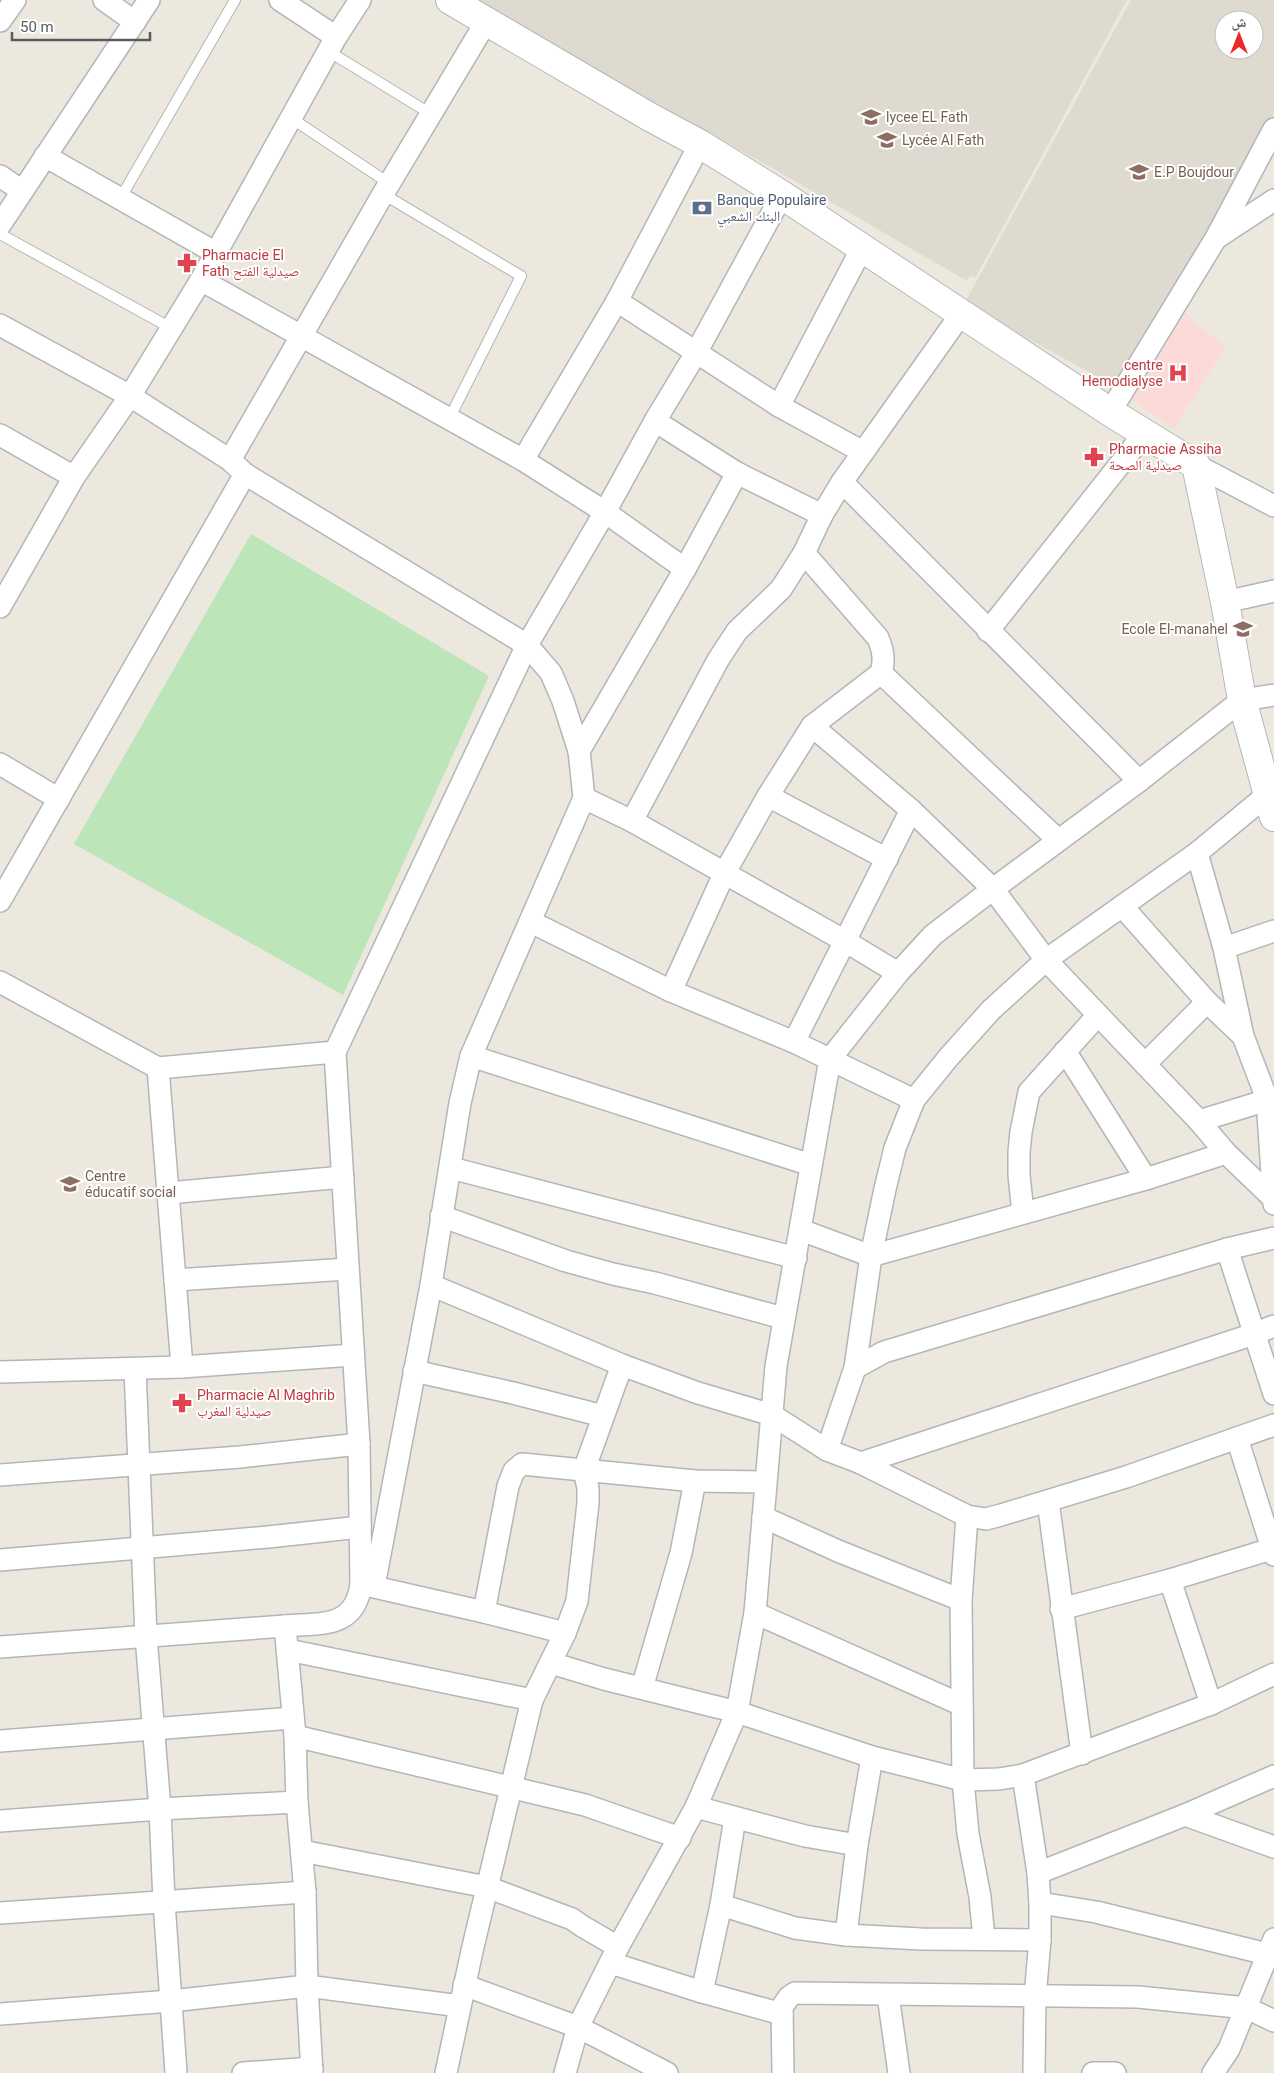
<svg xmlns="http://www.w3.org/2000/svg" width="1274" height="2073" font-family="Roboto,'Noto Naskh Arabic',sans-serif">
  <style>
    .education { fill: #dedacf; fill-rule: evenodd }
    .medical { fill: #fbdad8 }
    .grass { fill: #bce5ba }
    .lines { fill: none; stroke-linecap: round; stroke-linejoin: round }
    .lane-casing { stroke: #b2b6ba; stroke-width: 12 }
    .street-casing { stroke: #b2b6ba; stroke-width: 24 }
    .secondary-casing { stroke: #b3b7bc; stroke-width: 30 }
    .lane { stroke: #fff; stroke-width: 10 }
    .street { stroke: #fff; stroke-width: 21 }
    .secondary { stroke: #fff; stroke-width: 28 }
    .labels { text-anchor: middle; stroke-width: 4; stroke-linejoin: round; paint-order: stroke }
    .education-label { font-size: 14px; fill: #785e54; stroke: #fff; text-anchor: start }
    .service-label { font-size: 14px; fill: #4e5e75; stroke: #fff; text-anchor: start }
    .health-label { font-size: 14px; fill: #be3a42; stroke: #fff; text-anchor: start }
  </style>
  <rect width="100%" height="100%" fill="#ece8de"/>
  <g class="education">
    <path d="M466,0H1127L975,278L970,275L967,281L776,170Z"/>
    <path d="M1131,0H1274V114L1122,390L964,304ZM1224,20H1254V50H1224Z"/>
  </g>
  <path class="medical" d="M1183,312L1225,347L1174,429L1132,400Z"/>
  <path class="grass" d="M251,534L489,676L343,995L74,844Z"/>
  <g class="lines">
    <defs>
      <g id="lane">
        <path d="M328,51L431,114"/>
        <path d="M291,118L390,184"/>
        <path d="M383,194L521,276L449,419"/>
        <path d="M120,199L235,0"/>
        <path d="M0,234L171,328"/>
      </g>
      <g id="street">
        <path d="M104,0L135,22"/>
        <path d="M280,0L336,37"/>
        <path d="M0,21L15,0"/>
        <path d="M45,156L216,253"/>
        <path d="M0,176L22,191"/>
        <path d="M0,225L149,0"/>
        <path d="M1218,237L1274,200"/>
        <path d="M201,280L523,460L605,512L685,569"/>
        <path d="M617,301L779,406L863,452"/>
        <path d="M0,325L130,396L230,460L245,474L0,901"/>
        <path d="M779,406L862,248"/>
        <path d="M1110,412L1216,238L1274,129"/>
        <path d="M655,421L737,473L822,515"/>
        <path d="M0,435L74,477"/>
        <path d="M230,460L383,194L486,22"/>
        <path d="M523,460L617,301L700,144"/>
        <path d="M1196,465L1274,506"/>
        <path d="M245,474L527,645L551,673L563,701L579,751L584,798L471,1056L460,1103L431,1285L374,1586"/>
        <path d="M842,482L1139,781"/>
        <path d="M1225,602L1274,591"/>
        <path d="M0,607L74,477L130,396L201,280L336,37L360,0"/>
        <path d="M988,631L1144,434"/>
        <path d="M881,673L1058,840"/>
        <path d="M579,751L685,569L737,473"/>
        <path d="M0,764L59,799"/>
        <path d="M768,796L887,859"/>
        <path d="M584,798L632,821L845,941L898,973"/>
        <path d="M632,821L718,660L737,631L781,589L804,553L822,515L842,482L961,314"/>
        <path d="M1197,853L1224,948L1243,1036L1267,1099L1274,1204"/>
        <path d="M1122,906L1207,1002L1243,1036"/>
        <path d="M531,922L671,991L794,1042L914,1100"/>
        <path d="M1224,948L1274,931"/>
        <path d="M0,982L158,1068L335,1052"/>
        <path d="M671,991L724,874L768,796L812,726L881,673C885,660 883,650 878,638L804,553"/>
        <path d="M794,1042L911,810"/>
        <path d="M1065,1051L1146,1179"/>
        <path d="M471,1056L811,1165"/>
        <path d="M1145,1064L1207,1002"/>
        <path d="M158,1068L182,1367"/>
        <path d="M1199,1121L1274,1098"/>
        <path d="M451,1168L796,1258"/>
        <path d="M168,1193L343,1177"/>
        <path d="M1272,1197L1226,1153L1199,1121L1046,960L993,889L1139,781L1242,700L1274,695"/>
        <path d="M1023,1213L1019,1175V1152L1021,1132L1029,1092L1098,1015"/>
        <path d="M441,1216L566,1261L613,1274L655,1283L783,1318"/>
        <path d="M801,1230L871,1256L1146,1179L1226,1153"/>
        <path d="M1227,1249L1274,1394"/>
        <path d="M175,1280L348,1269"/>
        <path d="M431,1285L622,1365L698,1393L772,1415L827,1450L861,1463L967,1516L986,1519L1001,1515L1126,1477L1274,1425"/>
        <path d="M855,1368L871,1256L885,1189L895,1148L914,1100L948,1058L991,1010L1046,960L1197,853L1267,795"/>
        <path d="M135,1369L146,1636L160,1809L164,1902L176,2073"/>
        <path d="M414,1371L513,1393L603,1416"/>
        <path d="M0,1372L182,1367L353,1355"/>
        <path d="M1237,1438L1274,1555"/>
        <path d="M827,1450L855,1368L884,1352L1227,1249L1274,1238"/>
        <path d="M861,1463L1254,1334L1274,1326"/>
        <path d="M0,1475L240,1457L359,1444"/>
        <path d="M1048,1501L1082,1754"/>
        <path d="M967,1516L961,1600L963,1780L968,1834L980,1897L984,1939"/>
        <path d="M763,1517L838,1551L961,1600"/>
        <path d="M0,1560L268,1537L360,1527"/>
        <path d="M1170,1580L1211,1704"/>
        <path d="M361,1584L484,1612L565,1633"/>
        <path d="M1061,1609L1170,1580L1271,1549"/>
        <path d="M484,1612L508,1486L514,1471L522,1464L695,1481L765,1482"/>
        <path d="M755,1613L962,1705"/>
        <path d="M0,1647L285,1626"/>
        <path d="M288,1650L532,1700"/>
        <path d="M551,1663L604,1679L737,1712L872,1757L963,1780L999,1779L1023,1775L1211,1704L1274,1674"/>
        <path d="M642,1688L681,1553L695,1481"/>
        <path d="M295,1736L585,1805L680,1838"/>
        <path d="M0,1741L293,1718"/>
        <path d="M1023,1775L1038,1873L1040,1903V1940L1035,1997L1034,2073"/>
        <path d="M696,1807L805,1836L857,1845"/>
        <path d="M1185,1815L1274,1847"/>
        <path d="M0,1821L160,1809L297,1802"/>
        <path d="M302,1851L487,1887L572,1919L582,1926L618,1947"/>
        <path d="M1038,1873L1185,1815L1274,1776"/>
        <path d="M1040,1903L1096,1912L1267,1954"/>
        <path d="M721,1905L795,1928L846,1935L921,1939L1040,1940"/>
        <path d="M0,1913L305,1892"/>
        <path d="M846,1935L857,1845L872,1757"/>
        <path d="M611,1963L702,1992L782,2014"/>
        <path d="M464,1985L578,2027L667,2073"/>
        <path d="M702,1992L721,1905L735,1818"/>
        <path d="M888,1995L899,2073"/>
        <path d="M0,2014L171,2001L307,1986L460,2006"/>
        <path d="M243,2073L312,2068"/>
        <path d="M312,2073L307,1986L305,1892L297,1802L295,1736L285,1626C321,1623 355,1629 361,1584L359,1444L335,1052L527,645L605,512L655,421L696,353L782,195"/>
        <path d="M446,2073L472,1951L532,1700L565,1633L577,1601L588,1503V1488L584,1470L622,1365"/>
        <path d="M565,2073L578,2027L618,1947L696,1807L737,1712L755,1613L776,1366L830,1059L898,973L933,935L993,889L911,810L812,726"/>
        <path d="M783,2073L782,2007L789,1997L795,1993L1138,1997L1247,2008L1274,2021"/>
        <path d="M1093,2073H1115"/>
        <path d="M1213,2073L1229,2049L1274,1939"/>
      </g>
      <path id="secondary" d="M450,0L648,116L700,144L782,195L1110,412L1196,465L1225,602L1242,700L1274,817"/>
    </defs>
    <use href="#lane" class="lane-casing"/>
    <use href="#street" class="street-casing"/>
    <use href="#secondary" class="secondary-casing"/>
    <use href="#lane" class="lane"/>
    <use href="#street" class="street"/>
    <use href="#secondary" class="secondary"/>
  </g>
  <defs>
    <symbol id="school-bare" viewBox="-9 -9 18 18"><path d="M0-5L7-2L0 1L-7-2ZM-4 1L0 2.5L4 1V4Q0 6-4 4Z" fill="#8d6e63" stroke="#fff" stroke-width="2.5" paint-order="stroke"/></symbol>
    <symbol id="bank-bare" viewBox="-9 -9 18 18"><path d="M-6-4H6V4H-6ZM0-2.3a2.3 2.3 0 1 0 0 4.6a2.3 2.3 0 1 0 0-4.6Z" fill="#5c6f8a" stroke="#fff" stroke-width="2.5" paint-order="stroke"/></symbol>
    <symbol id="pharmacy-bare" viewBox="-9 -9 18 18"><path d="M-2-6h4v4h4v4h-4v4h-4v-4h-4v-4h4Z" fill="#e0444e" stroke="#fff" stroke-width="2.5" paint-order="stroke"/></symbol>
    <symbol id="hospital-bare" viewBox="-9 -9 18 18"><path d="M-5-5h3v3.5h4V-5h3V5h-3V1.5h-4V5h-3Z" fill="#e0444e" stroke="#fff" stroke-width="2.5" paint-order="stroke"/></symbol>
  </defs>
  <g fill-rule="evenodd">
    <use href="#school-bare" x="857" y="103" width="28" height="28"/>
    <use href="#school-bare" x="873" y="126" width="28" height="28"/>
    <use href="#school-bare" x="1125" y="158" width="28" height="28"/>
    <use href="#bank-bare" x="688" y="194" width="28" height="28"/>
    <use href="#pharmacy-bare" x="173" y="249" width="28" height="28"/>
    <use href="#hospital-bare" x="1164" y="359" width="28" height="28"/>
    <use href="#pharmacy-bare" x="1080" y="443" width="28" height="28"/>
    <use href="#school-bare" x="1229" y="615" width="28" height="28"/>
    <use href="#school-bare" x="56" y="1170" width="28" height="28"/>
    <use href="#pharmacy-bare" x="168" y="1389" width="28" height="28"/>
  </g>
  <g class="labels">
    <g class="education-label">
      <text x="886" y="122">lycee EL Fath</text>
      <text x="902" y="145">Lycée Al Fath</text>
      <text x="1154" y="177">E.P Boujdour</text>
      <text x="1228" y="634" text-anchor="end">Ecole El-manahel</text>
      <text x="85" y="1181">Centre<tspan x="85" dy="16">éducatif social</tspan></text>
    </g>
    <g class="service-label">
      <text x="717" y="205">Banque Populaire<tspan x="717" dy="16">البنك الشعبي</tspan></text>
    </g>
    <g class="health-label">
      <text x="202" y="260">Pharmacie El<tspan x="202" dy="16">Fath صيدلية الفتح</tspan></text>
      <text x="1163" y="370" text-anchor="end">centre<tspan x="1163" dy="16">Hemodialyse</tspan></text>
      <text x="1109" y="454">Pharmacie Assiha<tspan x="1109" dy="16">صيدلية الصحة</tspan></text>
      <text x="197" y="1400">Pharmacie Al Maghrib<tspan x="197" dy="16">صيدلية المغرب</tspan></text>
    </g>
  </g>
  <g transform="translate(1239 35)"><circle r="24" fill="#ffffff" stroke="#bcbebf"/>
  <path d="M0-4L9 19L0 12L-9 19Z" fill="#ec2924"/>
  <text y="-8" font-size="14" font-weight="bold" text-anchor="middle" fill="#585c60">ش</text>
  </g>
  <path d="M12 32v8h138v-8" fill="none" stroke="#585c60" stroke-width="2.5"/>
  <text x="20" y="32" font-size="15" fill="#585c60" stroke="#ffffff" stroke-width="4" paint-order="stroke">50 m</text>
</svg>
